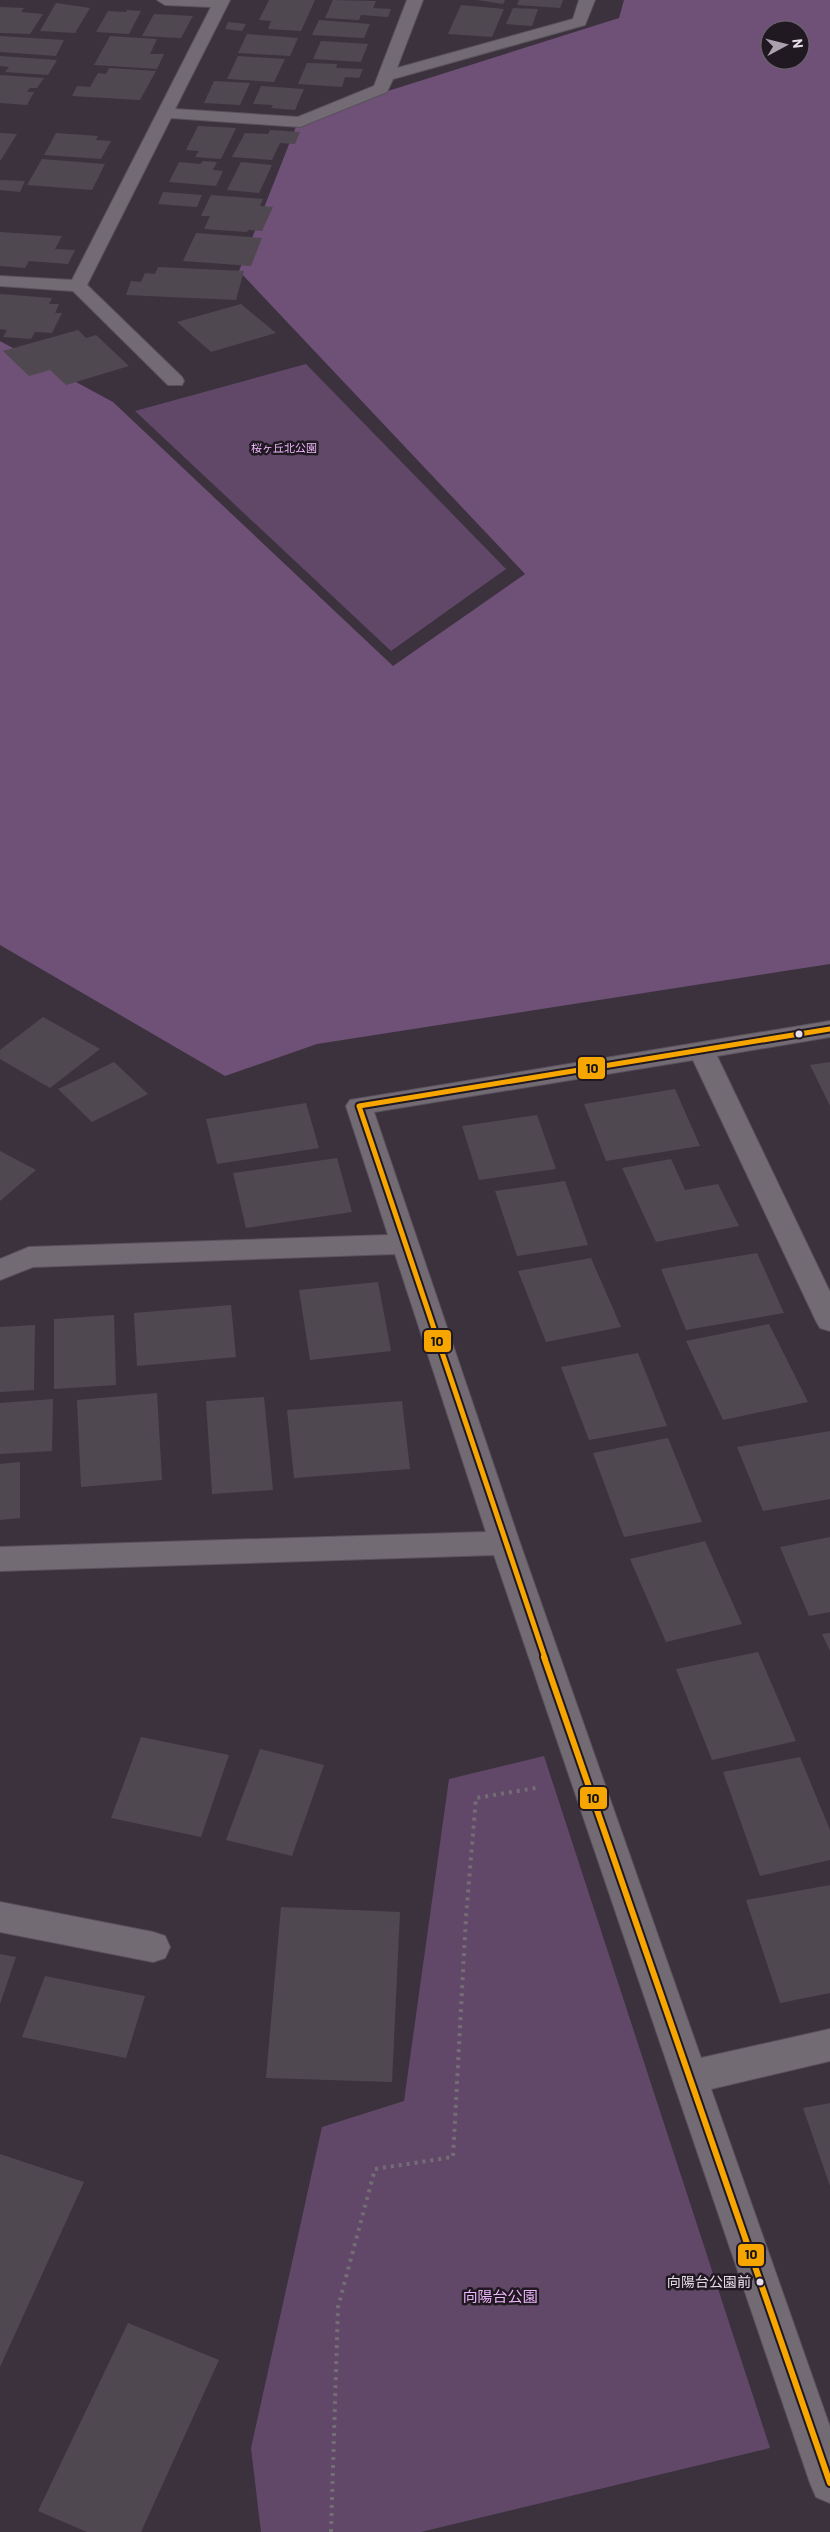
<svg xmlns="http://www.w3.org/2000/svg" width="830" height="2532" font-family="Barlow,'Noto Sans JP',sans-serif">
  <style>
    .green { fill: #624868 }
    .forest { fill: #6f5076; fill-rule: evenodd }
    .building { fill: #4f4851 }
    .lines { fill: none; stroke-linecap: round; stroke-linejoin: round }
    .street-casing { stroke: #59515c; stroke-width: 2 }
    .path { stroke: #736d74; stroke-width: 4; stroke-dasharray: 3 5; stroke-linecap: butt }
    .street { fill: #726b74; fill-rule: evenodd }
    .bus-1-far1-casing { stroke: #201922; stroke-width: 9 }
    .bus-1-casing { stroke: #201922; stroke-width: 10 }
    .bus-1-far1 { stroke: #f7a600; stroke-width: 5 }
    .bus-1 { stroke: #f7a600; stroke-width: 6 }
    .bus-dot { fill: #e7dce9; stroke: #201922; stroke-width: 2 }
    .labels { text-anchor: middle; stroke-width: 5; stroke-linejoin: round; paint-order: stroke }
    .far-park-label { font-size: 11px; fill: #edb6fa; stroke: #201922 }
    .near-bus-label { font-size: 14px; fill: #e7dce9; stroke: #201922; text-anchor: end }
    .near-park-label { font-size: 15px; fill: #edb6fa; stroke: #201922 }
    .line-badge { stroke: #201922; stroke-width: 2 }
    .pale-badge-label { font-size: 14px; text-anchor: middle; font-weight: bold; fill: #111 }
  </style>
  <rect width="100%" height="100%" fill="#3b323e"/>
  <g class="green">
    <path d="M306,364L506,569L391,651L135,411Z"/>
    <path d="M544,1756L770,2448L421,2532H261L251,2448L322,2127L404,2101L449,1779Z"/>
  </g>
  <path class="forest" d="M624,0H830V964L317,1044L225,1076L0,945V341L113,402L393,666L525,574L239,271L299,119L619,18ZM770,30H800V60H770Z"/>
  <g class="building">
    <path d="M269,0H315L301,31L268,29L271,21L259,20Z"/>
    <path d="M333,0L376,1L373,8L391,9L388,17L361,15L359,20L325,18Z"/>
    <path d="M477,0H505L503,4Z"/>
    <path d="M519,0H563L560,8L517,5Z"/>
    <path d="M56,3L90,8L75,33L40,31Z"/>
    <path d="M461,5L504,9L492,37L448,34Z"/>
    <path d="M0,7L24,8L21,12L43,14L30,34L0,33Z"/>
    <path d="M513,8L538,9L532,26L506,24Z"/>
    <path d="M127,10L141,11L129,34L96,32L108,11L126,12Z"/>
    <path d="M154,14L193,16L181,38L142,36Z"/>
    <path d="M319,20L370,24L364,38L312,35Z"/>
    <path d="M228,22L246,24L242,31L225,29Z"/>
    <path d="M247,34L298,38L290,56L238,53Z"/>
    <path d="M0,36L64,40L56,56L0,52Z"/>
    <path d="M110,36L157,39L150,54H164L157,69L94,65Z"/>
    <path d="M321,41L368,44L361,62L313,59Z"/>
    <path d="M0,56L57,60L48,75L5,72L9,67L0,66Z"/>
    <path d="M238,56L285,59L274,82L227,79Z"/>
    <path d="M307,63L337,64L336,68L363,69L359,78L345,77L342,87L298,84Z"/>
    <path d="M109,68L156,71L140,100L72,96L77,86L90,87L98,73L106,74Z"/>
    <path d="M0,75L44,78L37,88H30L27,92H34L27,105L0,103Z"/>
    <path d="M214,81L250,83L240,105L204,103Z"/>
    <path d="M261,86L304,89L295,110L271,108L273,105L253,104Z"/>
    <path d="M198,126L236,128L221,159L195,157L199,151L186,150Z"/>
    <path d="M270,130L300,132L295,144L280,143L272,160L232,157L245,133L268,134Z"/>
    <path d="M0,133L17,134L1,160H0Z"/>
    <path d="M56,133L98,136L96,140L111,141L101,159L44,155Z"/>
    <path d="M42,159L105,164L92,190L27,185Z"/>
    <path d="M203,161L217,162L213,170L223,171L216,186L169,182L179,162L200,164Z"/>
    <path d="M241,162L272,165L259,193L227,190Z"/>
    <path d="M0,180L25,181L20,192L0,190Z"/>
    <path d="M163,192L202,195L197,207L158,204Z"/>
    <path d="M211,195L263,199L260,206L273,207L262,231L248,230L247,232L204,229L210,216H201Z"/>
    <path d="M0,232L62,236L55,249L75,250L68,264L29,261L25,268L0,266Z"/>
    <path d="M196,233L262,238L251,266L183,261Z"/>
    <path d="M158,267L244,271L236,300L126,295L131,281L141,282L145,273L155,274Z"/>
    <path d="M0,294L52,298L49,304H59L55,313H62L52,333L35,332L31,339L3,337L7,330L0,329Z"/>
    <path d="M241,304L276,333L211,352L177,322Z"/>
    <path d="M78,330L86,338L96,335L129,366L66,385L50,370L29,376L3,351Z"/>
    <path d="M43,1017L100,1049L50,1088L0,1059V1050Z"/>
    <path d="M114,1062L148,1094L92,1122L58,1089Z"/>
    <path d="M830,1062V1106L810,1065Z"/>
    <path d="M675,1089L700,1146L606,1161L584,1104Z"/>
    <path d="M306,1103L319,1148L217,1164L206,1119Z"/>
    <path d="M537,1115L556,1169L479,1180L462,1126Z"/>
    <path d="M0,1151L36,1170L0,1201Z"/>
    <path d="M337,1158L352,1212L246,1228L233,1173Z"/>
    <path d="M671,1159L685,1190L718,1184L739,1226L656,1242L622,1168Z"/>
    <path d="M565,1181L588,1245L517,1256L495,1191Z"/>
    <path d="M757,1253L784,1313L686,1330L661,1269Z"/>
    <path d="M591,1258L621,1327L546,1342L518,1271Z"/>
    <path d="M378,1282L391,1351L310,1360L299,1290Z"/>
    <path d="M231,1305L236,1357L137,1366L134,1313Z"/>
    <path d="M114,1315L116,1385L54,1389V1319Z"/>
    <path d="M769,1324L808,1402L723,1420L686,1341Z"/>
    <path d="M35,1325L34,1390L0,1392V1327Z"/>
    <path d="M638,1353L667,1426L589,1440L561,1367Z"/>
    <path d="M157,1393L162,1480L81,1487L77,1400Z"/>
    <path d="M264,1397L273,1490L212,1494L206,1401Z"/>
    <path d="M53,1399L52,1451L0,1454V1403Z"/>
    <path d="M402,1401L410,1469L294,1478L287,1410Z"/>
    <path d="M830,1431V1499L763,1511L737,1447Z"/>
    <path d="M668,1438L702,1522L624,1537L593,1453Z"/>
    <path d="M20,1462V1518L0,1520V1464Z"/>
    <path d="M830,1537V1612L809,1616L780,1547Z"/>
    <path d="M705,1541L742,1624L666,1642L630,1559Z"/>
    <path d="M830,1633V1651L822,1634Z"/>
    <path d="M758,1652L796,1741L712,1760L676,1669Z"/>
    <path d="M141,1737L229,1755L201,1837L111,1818Z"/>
    <path d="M260,1749L324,1765L292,1856L226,1840Z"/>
    <path d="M800,1757L830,1830V1860L760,1876L723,1772Z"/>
    <path d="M830,1885V1993L780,2003L746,1900Z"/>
    <path d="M281,1907L400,1912L392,2082L266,2078Z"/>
    <path d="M0,1954L16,1957L0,2004Z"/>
    <path d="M45,1976L145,1996L126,2058L22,2037Z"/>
    <path d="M830,2103V2186L803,2108Z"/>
    <path d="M0,2154L84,2182L0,2367Z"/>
    <path d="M128,2323L219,2360L141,2532H87L38,2511Z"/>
  </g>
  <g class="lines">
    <defs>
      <g id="street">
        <path d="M157,0H230L175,109L298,117L374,86L407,0H423L397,68L573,19L579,0H595L585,25L393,79L387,92L300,127L171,118L87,285L182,377L184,381L182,385H168L73,291L0,286V276L72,280L211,7L165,5Z"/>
        <path d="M830,1021V1037L717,1056L830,1292V1331L820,1328L816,1321L693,1060L374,1112L520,1543L701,2058L830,2029V2061L711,2089L830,2427V2503L816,2497L810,2483L494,1555L0,1571V1547L486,1532L395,1254L33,1267L0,1280V1259L29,1247L388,1235L346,1106L350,1100Z"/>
        <path d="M0,1902L153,1932L165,1936L170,1947L165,1958L153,1962L0,1932Z"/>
      </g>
    </defs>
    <use href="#street" class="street-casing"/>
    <path class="path" d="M331,2532L338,2307L375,2169L453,2157L466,1917L476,1798L536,1788"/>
    <use href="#street" class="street"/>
    <defs>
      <path id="bus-1-far1" d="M545,1658L359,1106L830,1029"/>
      <path id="bus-1" d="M544,1657L830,2483"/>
    </defs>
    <use href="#bus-1-far1" class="bus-1-far1-casing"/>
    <use href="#bus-1" class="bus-1-casing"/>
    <use href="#bus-1-far1" class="bus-1-far1"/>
    <use href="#bus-1" class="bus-1"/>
  </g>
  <g class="bus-dot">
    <circle cx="799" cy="1034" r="4.5"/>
    <circle cx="760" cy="2282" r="4.5"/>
  </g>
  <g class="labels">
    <g class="far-park-label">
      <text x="284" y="452">桜ヶ丘北公園</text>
    </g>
    <g class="near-bus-label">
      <text x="751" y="2287">向陽台公園前</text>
    </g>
    <g class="near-park-label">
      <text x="500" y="2302">向陽台公園</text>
    </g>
  </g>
  <g class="line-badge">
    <rect x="577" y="1056" width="29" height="24" rx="5" fill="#f7a600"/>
    <rect x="423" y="1329" width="29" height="24" rx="5" fill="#f7a600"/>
    <rect x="579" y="1786" width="29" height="24" rx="5" fill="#f7a600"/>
    <rect x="737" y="2243" width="28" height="24" rx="5" fill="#f7a600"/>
  </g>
  <g class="pale-badge-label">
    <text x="592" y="1073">10</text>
    <text x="437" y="1346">10</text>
    <text x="593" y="1803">10</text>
    <text x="751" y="2259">10</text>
  </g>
  <g transform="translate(785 45) rotate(83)"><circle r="24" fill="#201922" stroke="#706772"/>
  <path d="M0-4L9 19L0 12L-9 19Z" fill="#aba0ad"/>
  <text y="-8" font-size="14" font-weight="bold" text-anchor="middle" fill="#e7dce9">N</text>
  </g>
</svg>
